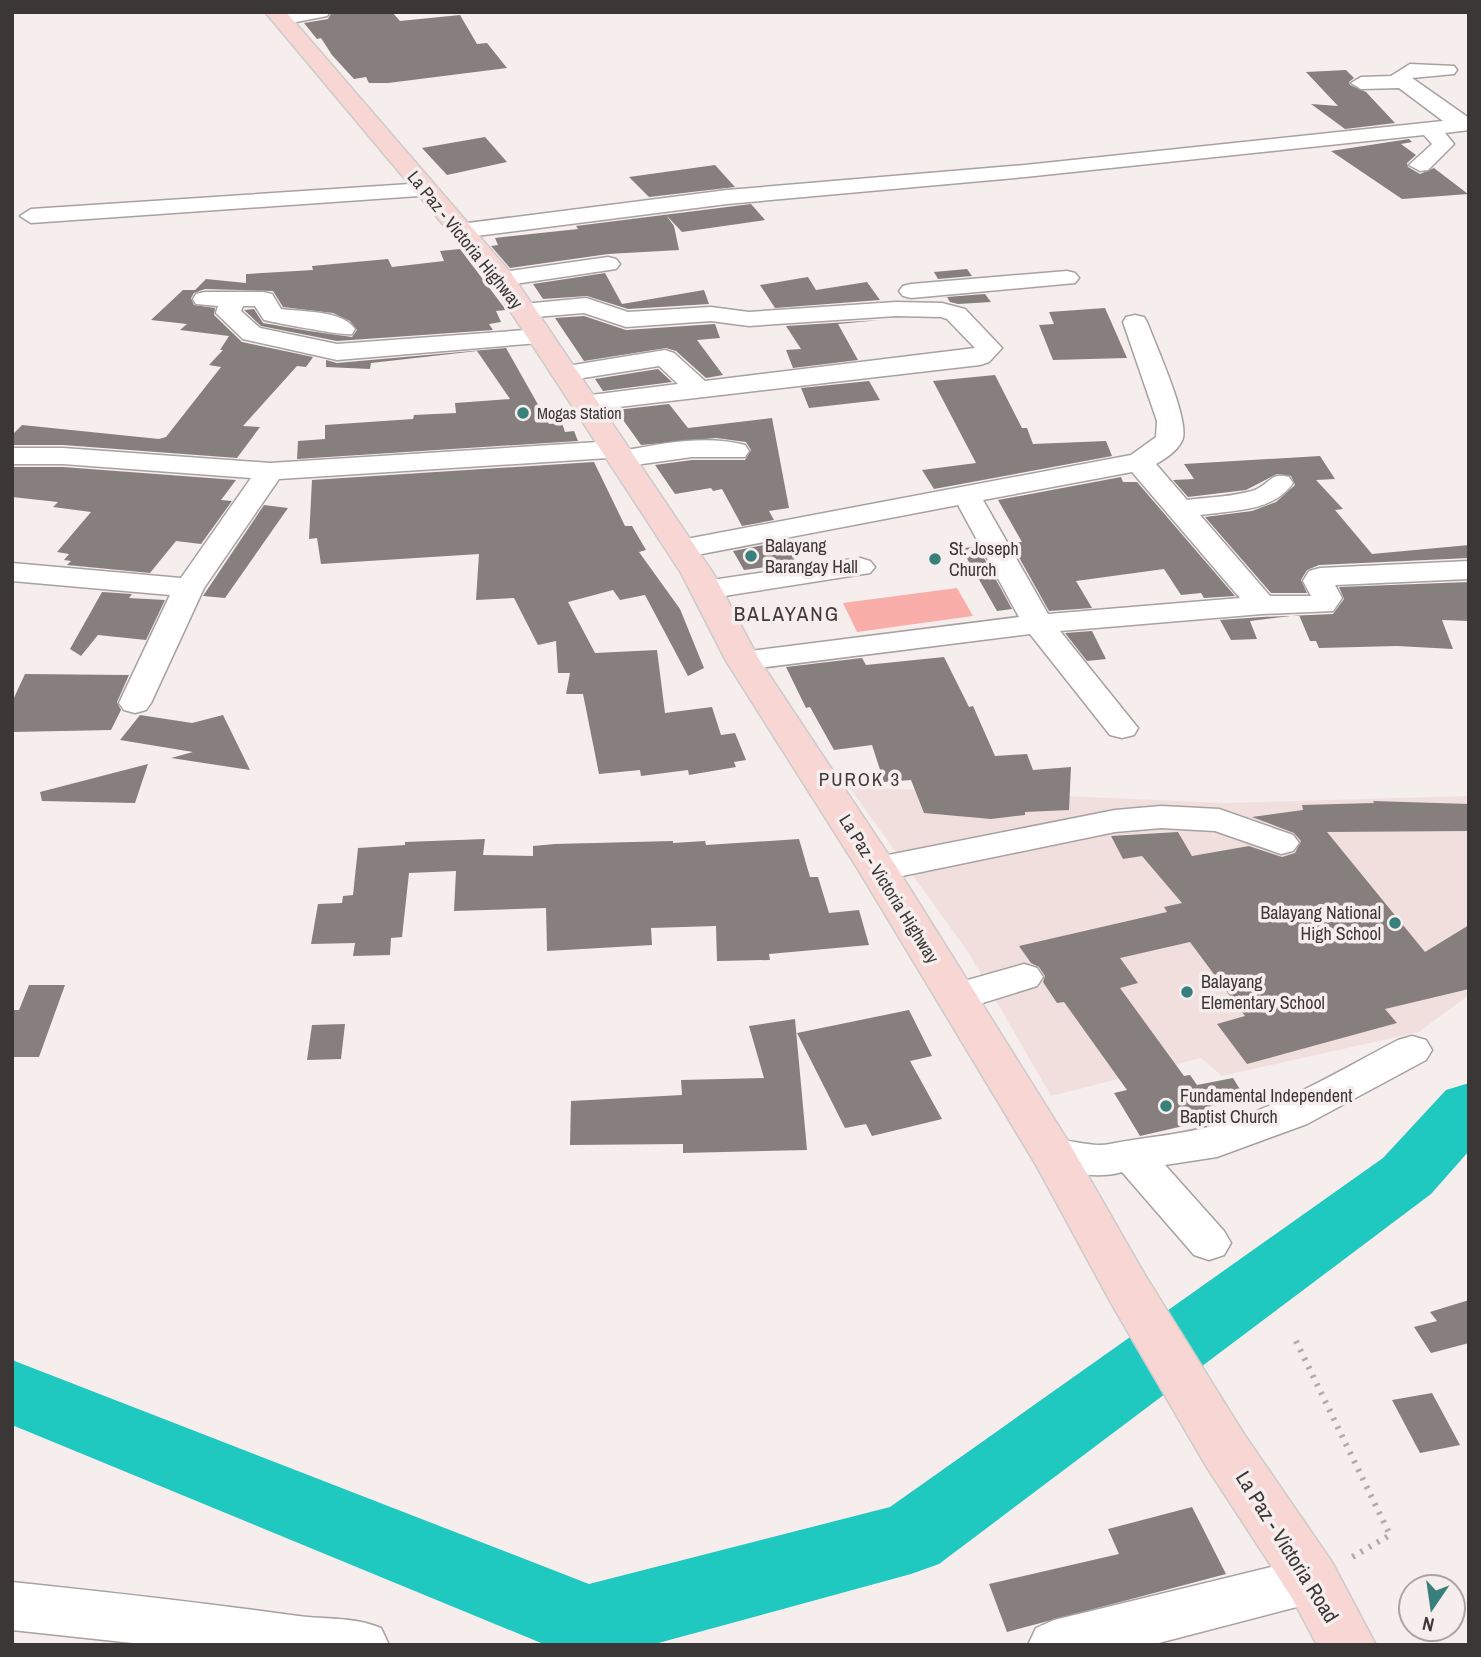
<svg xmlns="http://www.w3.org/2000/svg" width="1481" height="1657" font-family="'Archivo Narrow',sans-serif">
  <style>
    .built { fill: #f1dfde }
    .green { fill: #faaeaa }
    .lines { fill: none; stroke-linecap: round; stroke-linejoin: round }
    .river { fill: #20c9c0; fill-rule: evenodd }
    .building { fill: #867f7e }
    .minor-casing { stroke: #a8a1a0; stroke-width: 3 }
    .major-casing { stroke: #cccbcb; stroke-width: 3 }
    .path { stroke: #b2abab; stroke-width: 6; stroke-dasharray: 2.5 7; stroke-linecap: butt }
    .minor { fill: #fff; fill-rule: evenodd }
    .major { fill: #f8d6d4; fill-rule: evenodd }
    .poi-dot { fill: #38807b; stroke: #f6eded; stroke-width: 2.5 }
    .labels { text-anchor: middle; stroke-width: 7; stroke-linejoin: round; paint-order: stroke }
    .far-poi-label { font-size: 16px; fill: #3b3737; stroke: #f6eded; text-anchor: start }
    .street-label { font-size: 18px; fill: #3b3737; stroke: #f6eded }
    .poi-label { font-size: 18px; fill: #3b3737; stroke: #f6eded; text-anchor: start }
    .neighbourhood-label { font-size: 19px; letter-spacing: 2px; fill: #413a3a; stroke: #f6eded }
    .quarter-label { font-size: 21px; letter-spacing: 2px; fill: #413a3a; stroke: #f6eded }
    .near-street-label { font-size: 21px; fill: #3b3737; stroke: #f6eded }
  </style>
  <rect width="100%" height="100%" fill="#f6eded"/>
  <path class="built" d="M849,787L1225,803L1469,796V995L1419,1032L1222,1076L1201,1058L1051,1096L968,952Z"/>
  <path class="green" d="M957,588L973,616L857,632L843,603Z"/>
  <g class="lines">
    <path class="river" d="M1469,1083V1151L1431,1194L939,1564L911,1574L651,1645H546L12,1425V1360L589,1584L890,1507L1383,1158L1446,1090Z"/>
  </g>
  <g class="building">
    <path d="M332,12H392L400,21L460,15L477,44L487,43L507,68L388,83H369L366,77L354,79L332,55L321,38L317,39L304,23L328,19Z"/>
    <path d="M1346,70L1354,78L1349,82L1350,85L1366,92L1395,123L1345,129L1311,104L1338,106L1306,72Z"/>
    <path d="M485,137L507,162L447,175L422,148Z"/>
    <path d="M1409,139L1412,142L1401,144L1416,155L1407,163L1408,167L1420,174L1434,168L1468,194L1402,199L1331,151Z"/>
    <path d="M715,165L735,187L649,197L629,177Z"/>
    <path d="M751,204L765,220L682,232L666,215L674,226L679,250L608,254L510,268L491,246L498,245L495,238L578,229L576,226Z"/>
    <path d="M460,249L506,310L496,311L501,322L489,324L493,330L337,341L261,326L244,310L254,309L263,323L309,331L352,337L357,330L350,321L333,313L283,307L273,291L205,289L194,293L191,298L194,305L215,308L214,315L242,342L313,357L306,367L297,366L243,426L260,427L237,458L63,445H12V435L22,425L159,439L166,437L221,367L209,365L223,350H220L229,336L180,330L187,324L151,320L183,290H195L206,279L246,283V274L313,270L312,266L388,259L392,267L444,261L440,251Z"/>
    <path d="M967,269L972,276L938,279L934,272Z"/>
    <path d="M605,273L622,304L704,290L709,304L628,309L587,296L543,299L533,284Z"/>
    <path d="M808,277L816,290L867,282L880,300L775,308L760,285Z"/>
    <path d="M985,294L991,302L958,304L950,302L947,297Z"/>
    <path d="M1105,308L1127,358L1053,360L1039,325L1054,324L1049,312Z"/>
    <path d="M584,316L626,330L715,324L720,338L697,340L723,375L706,378L676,351L666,348L584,361L555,318Z"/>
    <path d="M880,320L838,324L858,360L793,368L786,350L801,349L786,326Z"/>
    <path d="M506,348L549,424L562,423L565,432L574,431L578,441L297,459L298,441L325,439V425L413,419L414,415L456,413L455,403L510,399L477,351L371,363L370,369L326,367V360L337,363Z"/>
    <path d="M658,369L672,382L603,391L595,379Z"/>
    <path d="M995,375L1022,428H1027L1033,444L1106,441L1112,456L934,489L922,470L976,463L933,381Z"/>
    <path d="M869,381L880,400L809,408L801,388Z"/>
    <path d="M669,404L688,428L772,418L789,508L769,511L774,520L742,526L722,489L713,491L711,488L675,494L655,465L692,460H745L751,450L746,442L716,438L641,445L616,410Z"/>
    <path d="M1320,456L1335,479L1316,480L1343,509L1335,510L1372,554L1469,545V558L1319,565L1307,570L1301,580L1307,593H1271L1205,517L1252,511L1276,502L1295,485L1291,476L1277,474L1246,490L1188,497L1173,480L1194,479L1184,464Z"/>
    <path d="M594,462L625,526H632L646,550L639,552L680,609L704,668L688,676L645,595L620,600L613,590L568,602L595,653L657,650L665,713L712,707L721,735L735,733L746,760L734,762L736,767L689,775L688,770L641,776L640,770L599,774L583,694H566L570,673H558L556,641L538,645L514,598L476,600L479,554L321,564L317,538L309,539L312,480Z"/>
    <path d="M12,467H63L236,480L221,500L232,501L201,544L176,541L150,573L67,565L71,561L64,560L69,554L57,552L91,512L53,507L58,502L12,497Z"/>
    <path d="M1121,477L1123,482H1137L1235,596L1204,598L1201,593L1181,595L1164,569L1076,581L1092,608L1049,611L1011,543L1022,542L998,500Z"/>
    <path d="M264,505L288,508L225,598L203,596Z"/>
    <path d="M784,541L796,563L744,570L733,551Z"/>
    <path d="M978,547L1012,609L997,611L961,548Z"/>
    <path d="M1469,582V621L1442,620L1453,649L1397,646L1319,648L1316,641H1310L1299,615L1250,621L1257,639L1231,640L1220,620L1262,617L1333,614L1344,599L1339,587Z"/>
    <path d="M102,592L132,594L129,598L165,600L146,640L98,635L81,656L70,649Z"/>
    <path d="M1092,631L1106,659L1087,661L1065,633Z"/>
    <path d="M944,657L969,707L973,706L995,756L1027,754L1033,770L1071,767L1069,810L1025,812V815L991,819L924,813L911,780L884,782L872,745L834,750L810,707L806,708L786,667L862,658L866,665Z"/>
    <path d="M25,674L129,675L117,702L121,710L111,730L12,732V702Z"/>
    <path d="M140,715L192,723L223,715L250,770L171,758L193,752L120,740Z"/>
    <path d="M148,764L135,803L42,801L40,792Z"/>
    <path d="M1373,801L1469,804V831L1327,832L1425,952L1469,925V989L1385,1009L1397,1023L1247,1064L1217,1024L1245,1016L1190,942L1120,958L1138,983L1120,988L1184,1076L1190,1075L1197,1085L1233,1078L1246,1099L1210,1106L1218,1118L1140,1136L1114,1093L1127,1090L1064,1002L1057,1003L1043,982L1045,976L1039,967L1031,963L1019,946L1167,912L1164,907L1182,903L1142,856L1123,859L1111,836L1178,832L1192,856L1249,846L1282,857L1295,853L1301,841L1294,833L1252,817L1303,810L1302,805L1374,803Z"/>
    <path d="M485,839L483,855L533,856V846L555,844L673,841V843L705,841L706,845L799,839L810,877H818L829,913L859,910L869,945L769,954L770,960L717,961L716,926L651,928L652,945L547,951L546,908L454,911L456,871L409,873L402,937L391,938L390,955L353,956L355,943L311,944L318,904L342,903L343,896L353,895L358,848L405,845V842Z"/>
    <path d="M29,985H65L39,1057H12V1010H19Z"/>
    <path d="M909,1010L932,1056L910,1061L942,1119L872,1136L866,1124L845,1128L797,1033Z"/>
    <path d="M795,1019L807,1150L683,1153V1144L570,1145L571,1101L682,1095L681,1080L764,1078L749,1026Z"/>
    <path d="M345,1024L341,1059L307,1060L312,1025Z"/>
    <path d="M1469,1300V1343L1431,1353L1414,1327L1437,1321L1430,1312Z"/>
    <path d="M1432,1393L1460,1445L1420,1453L1392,1400Z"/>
    <path d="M1192,1507L1226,1574L1007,1632L989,1584L1119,1554L1108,1529Z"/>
  </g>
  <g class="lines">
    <defs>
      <g id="minor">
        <path d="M288,12H330L327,16L281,25L272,19L275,15Z"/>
        <path d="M1410,64L1454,66L1457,70L1454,74L1412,78L1469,118V130L1445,133L1454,144L1428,170L1420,171L1409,165L1432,144L1424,135L1025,177L727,204L460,238L449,231L460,224L727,190L1025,165L1443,121L1399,88L1361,89L1351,83L1361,77L1391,76Z"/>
        <path d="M425,183L436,190L433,195L31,223L20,216L31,209Z"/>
        <path d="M608,257L616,259L620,264L616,269L502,286L494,284L490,279L494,274L502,272Z"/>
        <path d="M1067,271L1075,273L1079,278L1075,283L911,298L903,296L899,291L903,286L911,284Z"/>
        <path d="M205,292H263L272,294L281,309C303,312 342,310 355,329L352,334C344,336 277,323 264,320L255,306H243L241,311L260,328L337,344L539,329L548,331L551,336L548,341L539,343L337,360L243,339L216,313L218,306L196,304L193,299L196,294Z"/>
        <path d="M586,298L628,312L711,307L749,312L896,302L942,303L965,309L1002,348L989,362L980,365L584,411L575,409L571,403L575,397L678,384L659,366L564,381L555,378L551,373L555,368L665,350L674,353L705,381L975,348L947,319L941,317L896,316L749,326L711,321L626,327L584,313L523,318L514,316L511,311L514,306L523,304Z"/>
        <path d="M1135,315L1144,317L1147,322C1156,346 1188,416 1183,438C1180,449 1165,459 1156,464L1187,500C1209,497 1234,497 1255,490C1270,484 1270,472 1289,477L1293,483C1273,512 1233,510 1200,515L1270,596H1311L1303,581L1309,571L1320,568L1469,561V579L1335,585L1342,598L1333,611L1262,614L1060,631L1138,728L1134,735L1122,738L1110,735L1030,634L743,670L732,668L727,661L732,654L743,652L1019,617L958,505L681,558L671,555L666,549L671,543L681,540L1131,455L1156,437L1157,421L1123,322L1126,317ZM1132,472L1240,598L1048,614L983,500Z"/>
        <path d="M614,441L624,443L627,450C666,443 706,435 745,445L749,451L745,457H692L621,467L611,465L608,458L279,479L204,588L151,703L146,710L135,713L124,710L119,703L170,595L12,581V563L181,578L251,478L63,464H12V448H63L270,463Z"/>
        <path d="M860,558L870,561L875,567L870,573L705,599L694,596L690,590L694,584L705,581Z"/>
        <path d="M1161,806L1219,809L1293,835L1299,843L1293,851L1281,854L1215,831L1161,828L1115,832L878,881L865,877L860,869L865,861L878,857L1115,810Z"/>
        <path d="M1024,964L1037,968L1043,977L1037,986L957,1011L943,1007L938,997L943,987Z"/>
        <path d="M1412,1036L1426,1040L1432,1050L1426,1060L1307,1124L1217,1157L1165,1165L1224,1231L1231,1243L1224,1255L1209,1260L1194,1255L1122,1172C1096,1180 1063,1172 1037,1164L1031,1153L1037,1142C1062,1134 1086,1149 1110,1144C1144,1137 1182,1135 1215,1125C1280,1107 1339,1071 1398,1040Z"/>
        <path d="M1312,1557L1330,1563L1337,1580L1330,1597L1312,1603L1151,1645H1028L1036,1628L1054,1620Z"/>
        <path d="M12,1582C105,1592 198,1602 291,1615C322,1620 352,1616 381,1628L389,1645H151L12,1630Z"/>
      </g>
      <path id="major" d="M265,12H286L511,273L713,573L760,661L892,860L1068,1141L1145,1275L1244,1434L1332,1562L1376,1645H1317L1292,1598L1206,1466L1111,1303L1036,1165L859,871L726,661L681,573L492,283Z"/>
    </defs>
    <use href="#minor" class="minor-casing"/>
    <use href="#major" class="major-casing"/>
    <path class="path" d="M1296,1341L1390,1535L1347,1560"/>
    <use href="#minor" class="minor"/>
    <use href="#major" class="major"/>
  </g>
  <g class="poi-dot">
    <circle cx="523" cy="413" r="7"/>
    <circle cx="751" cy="556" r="7"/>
    <circle cx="935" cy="559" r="7"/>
    <circle cx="1395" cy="923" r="7"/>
    <circle cx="1187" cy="992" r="7"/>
    <circle cx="1166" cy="1106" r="7"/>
  </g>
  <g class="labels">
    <g class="far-poi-label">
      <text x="537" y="419">Mogas Station</text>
    </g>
    <g class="street-label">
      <text transform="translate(465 240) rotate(51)" y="6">La Paz - Victoria Highway</text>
      <text transform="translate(889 889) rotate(58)" y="6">La Paz - Victoria Highway</text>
    </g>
    <g class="poi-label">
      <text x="765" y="552">Balayang<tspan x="765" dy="21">Barangay Hall</tspan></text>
      <text x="949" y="555">St. Joseph<tspan x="949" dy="21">Church</tspan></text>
      <text x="1381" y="919" text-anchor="end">Balayang National<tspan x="1381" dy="21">High School</tspan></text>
      <text x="1201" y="988">Balayang<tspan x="1201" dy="21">Elementary School</tspan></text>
      <text x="1180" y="1102">Fundamental Independent<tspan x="1180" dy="21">Baptist Church</tspan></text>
    </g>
    <g class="neighbourhood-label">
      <text x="860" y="786">PUROK 3</text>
    </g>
    <g class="quarter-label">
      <text x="787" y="621">BALAYANG</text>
    </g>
    <g class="near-street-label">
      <text transform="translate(1287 1547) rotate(58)" y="7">La Paz - Victoria Road</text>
    </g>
  </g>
  <rect width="1481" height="1657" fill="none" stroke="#3b3737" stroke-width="28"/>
  <g transform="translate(1432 1608) rotate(193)"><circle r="33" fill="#f6eded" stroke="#aba4a4" stroke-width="2"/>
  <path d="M0-5L12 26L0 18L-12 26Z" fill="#38807b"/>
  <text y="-10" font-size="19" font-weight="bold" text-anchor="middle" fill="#3b3737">N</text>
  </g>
</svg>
